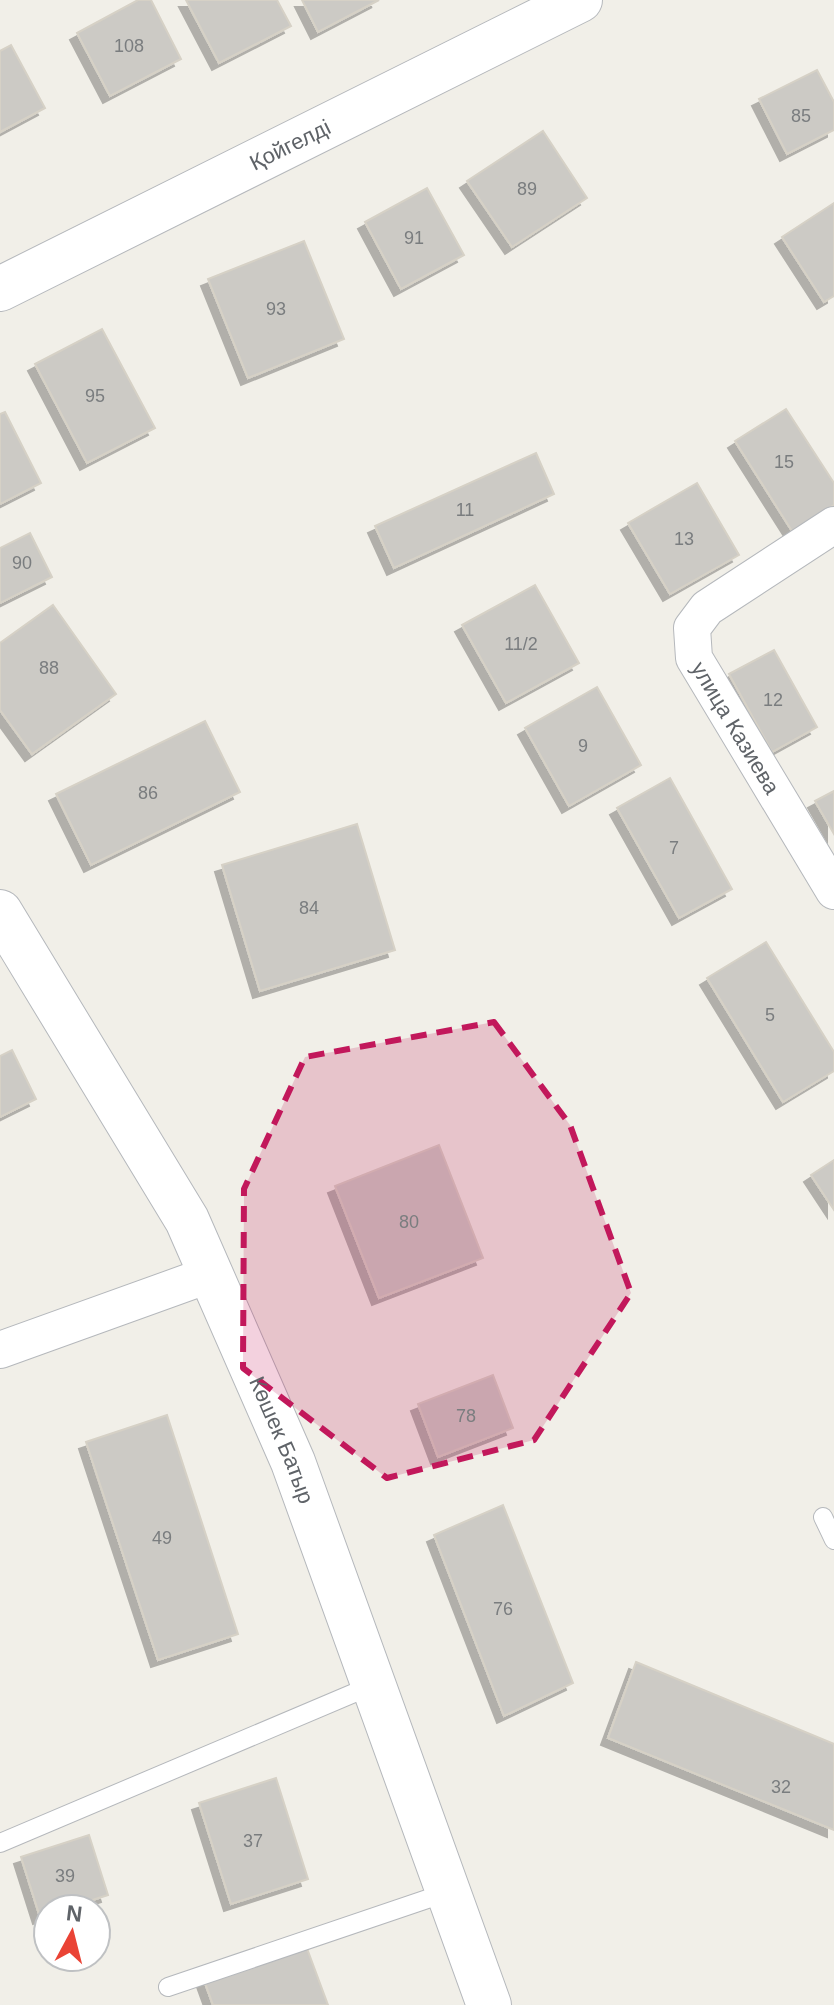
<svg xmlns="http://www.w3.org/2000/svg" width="834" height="2005" font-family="Helvetica,sans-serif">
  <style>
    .building { fill: #cccac5; stroke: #d6d1c6; stroke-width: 2; filter: url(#shadow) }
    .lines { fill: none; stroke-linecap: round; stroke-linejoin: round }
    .service-casing { stroke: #b5b8bc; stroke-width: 20 }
    .minor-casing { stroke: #b5b8bc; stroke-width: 38 }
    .tertiary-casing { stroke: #b5b8bc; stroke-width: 46 }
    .service { stroke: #fff; stroke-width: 18 }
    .minor { stroke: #fff; stroke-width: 36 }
    .tertiary { stroke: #fff; stroke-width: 44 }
    .marked { fill: #c2185b; fill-opacity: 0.2; stroke: #c2185b; stroke-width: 6; stroke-dasharray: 16 10; stroke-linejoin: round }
    .labels { text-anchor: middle; stroke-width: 7; stroke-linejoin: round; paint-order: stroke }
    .number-label { font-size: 18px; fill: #7a7d7f }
    .street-label { font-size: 22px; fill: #5f6368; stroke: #fff }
  </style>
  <defs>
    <filter id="shadow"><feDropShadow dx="-7" dy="7" stdDeviation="0" flood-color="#0004"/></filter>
  </defs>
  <rect width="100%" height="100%" fill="#f1efe8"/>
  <g class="building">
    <path d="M138,0H151L181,59L110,96L77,33Z"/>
    <path d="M186,0H277L291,26L219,63Z"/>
    <path d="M302,0H379L318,32Z"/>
    <path d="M11,45L45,108L0,132V51Z"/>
    <path d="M817,70L834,102V130L787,154L759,99Z"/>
    <path d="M543,131L587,198L512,247L467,181Z"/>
    <path d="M427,188L464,255L401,289L365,222Z"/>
    <path d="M834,203V296L824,302L782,237Z"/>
    <path d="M304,241L344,339L248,378L208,279Z"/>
    <path d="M102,329L155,428L87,463L35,364Z"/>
    <path d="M786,409L834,483V505L792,531L735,441Z"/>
    <path d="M5,412L41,483L0,504V414Z"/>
    <path d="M536,453L554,494L394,568L375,526Z"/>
    <path d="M697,483L739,555L670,594L628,523Z"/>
    <path d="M30,533L52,577L0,603V548Z"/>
    <path d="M535,585L579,663L506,703L462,625Z"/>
    <path d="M53,605L116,694L32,754L0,710V643Z"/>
    <path d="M774,650L817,727L772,752L729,674Z"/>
    <path d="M597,687L641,765L569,806L525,728Z"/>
    <path d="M205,721L240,792L91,865L56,794Z"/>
    <path d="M670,778L732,889L679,918L617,808Z"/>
    <path d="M834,791V834L815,801Z"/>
    <path d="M357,824L395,950L260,991L222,865Z"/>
    <path d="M766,942L834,1052V1071L783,1102L707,978Z"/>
    <path d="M12,1050L36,1099L0,1117V1056Z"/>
    <path d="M439,1145L483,1258L379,1298L335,1186Z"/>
    <path d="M834,1160V1210L811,1175Z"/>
    <path d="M493,1375L513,1428L438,1457L418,1404Z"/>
    <path d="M167,1415L238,1634L158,1660L86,1442Z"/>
    <path d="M503,1505L573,1683L504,1716L434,1535Z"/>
    <path d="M636,1662L834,1744V1830L608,1738Z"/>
    <path d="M276,1778L308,1879L231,1904L199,1803Z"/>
    <path d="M89,1835L108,1895L64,1909H48V1914L40,1917L21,1857Z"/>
    <path d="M305,1943L328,2005H213L204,1980Z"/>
  </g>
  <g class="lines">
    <defs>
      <g id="service">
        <path d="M823,1517L834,1540"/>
        <path d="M0,1843L373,1685"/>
        <path d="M168,1987L448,1892"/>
      </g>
      <g id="minor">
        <path id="s1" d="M834,525L707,608L692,628L694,658L834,891"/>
        <path d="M0,1350L211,1274"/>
      </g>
      <g id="tertiary">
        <path id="s2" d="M0,289L580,0"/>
        <path id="s3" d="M0,912L187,1220L293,1462L489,2005"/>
      </g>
    </defs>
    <use href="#service" class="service-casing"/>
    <use href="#minor" class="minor-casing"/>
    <use href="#tertiary" class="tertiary-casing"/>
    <use href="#service" class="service"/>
    <use href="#minor" class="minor"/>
    <use href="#tertiary" class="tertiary"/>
  </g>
  <path class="marked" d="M494,1022L570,1125L631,1293L534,1440L387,1478L243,1368L244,1189L305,1057Z"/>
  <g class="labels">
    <g class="number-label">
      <text x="129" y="52">108</text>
      <text x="801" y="122">85</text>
      <text x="527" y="195">89</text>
      <text x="414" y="244">91</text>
      <text x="276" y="315">93</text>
      <text x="95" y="402">95</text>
      <text x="784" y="468">15</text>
      <text x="465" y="516">11</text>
      <text x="684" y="545">13</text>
      <text x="22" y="569">90</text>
      <text x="521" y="650">11/2</text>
      <text x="49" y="674">88</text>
      <text x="773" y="706">12</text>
      <text x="583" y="752">9</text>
      <text x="148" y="799">86</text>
      <text x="674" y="854">7</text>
      <text x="309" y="914">84</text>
      <text x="770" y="1021">5</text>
      <text x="409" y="1228">80</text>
      <text x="466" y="1422">78</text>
      <text x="162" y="1544">49</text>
      <text x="503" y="1615">76</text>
      <text x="781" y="1793">32</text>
      <text x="253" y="1847">37</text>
      <text x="65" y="1882">39</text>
    </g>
    <g class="street-label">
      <text dy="8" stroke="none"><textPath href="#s2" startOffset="324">Қойгелді</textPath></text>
      <text dy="8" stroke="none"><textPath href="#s1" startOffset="288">улица Казиева</textPath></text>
      <text dy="8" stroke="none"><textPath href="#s3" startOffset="600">Көшек Батыр</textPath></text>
    </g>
  </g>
  <g transform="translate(72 1933) rotate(7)"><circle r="38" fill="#ffffff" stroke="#bfc1c3" stroke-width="2"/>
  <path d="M0-6L14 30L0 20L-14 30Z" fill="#ea4335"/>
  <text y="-12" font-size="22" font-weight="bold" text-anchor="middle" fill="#5f6368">N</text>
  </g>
</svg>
